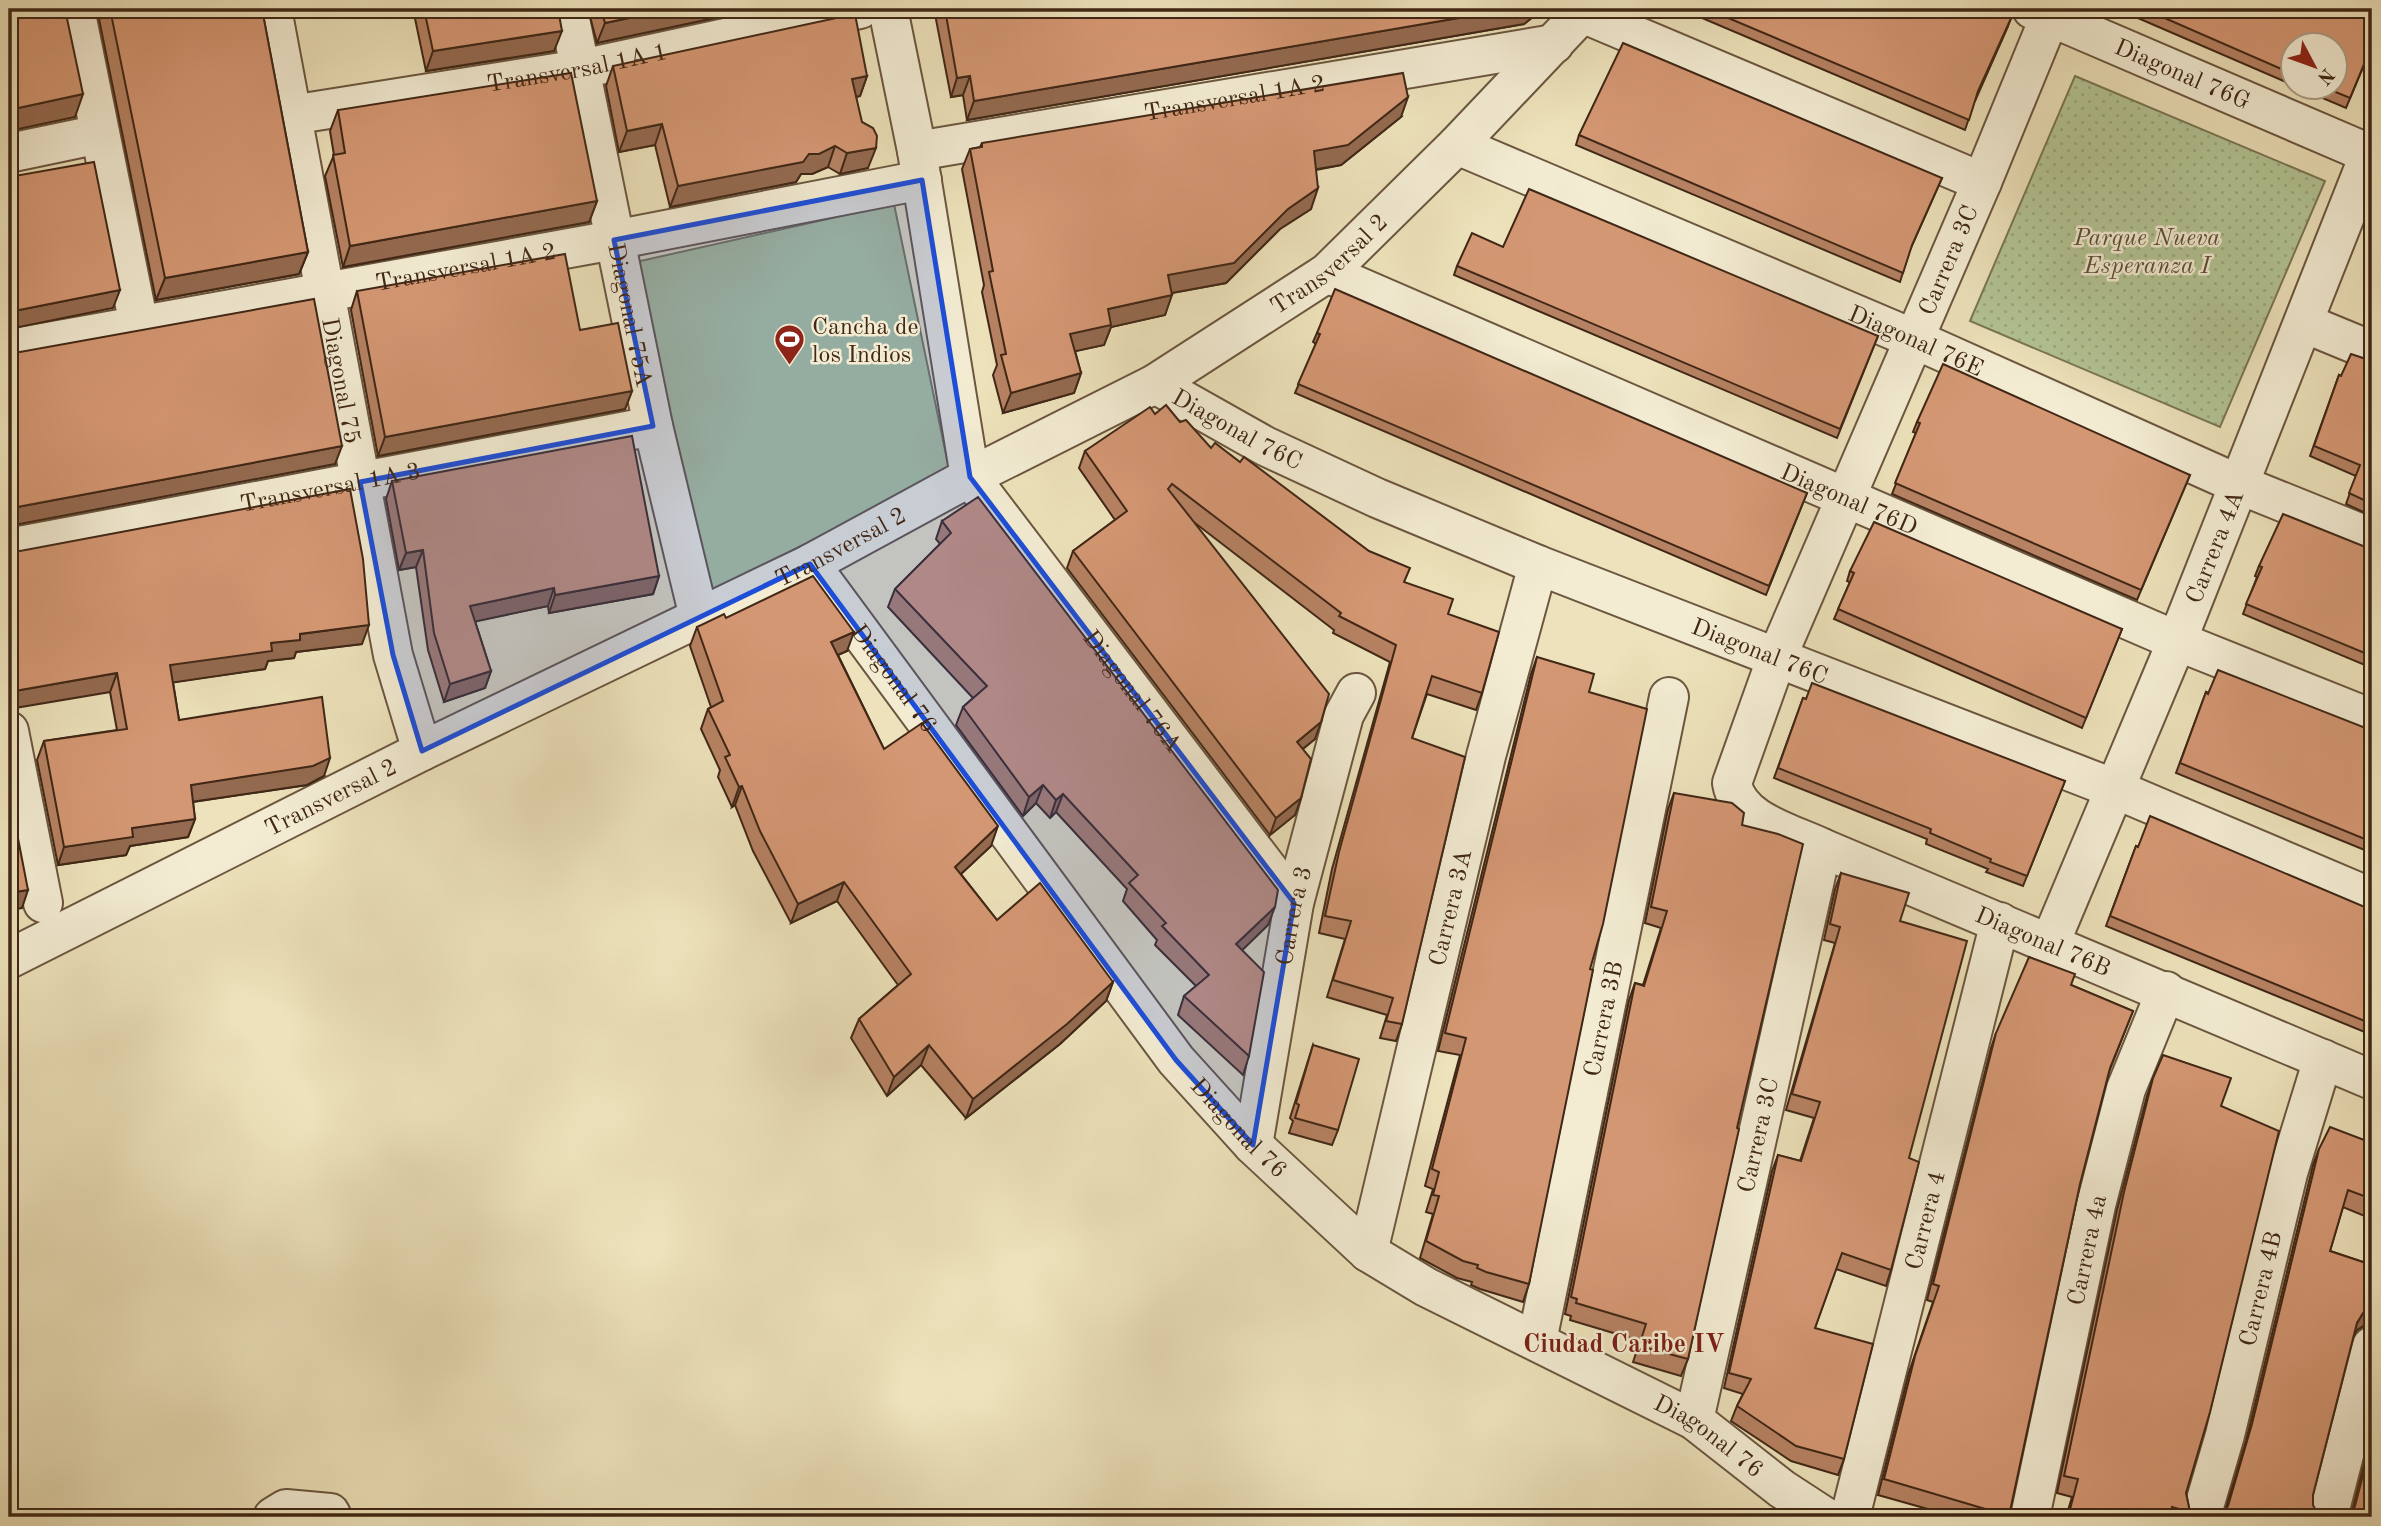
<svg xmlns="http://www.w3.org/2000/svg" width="2381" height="1526" font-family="'Old Standard TT',serif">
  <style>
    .grass { fill: url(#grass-dots); stroke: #7a7655; stroke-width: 2 }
    .pitch { fill: #b3c494; stroke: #7a7655; stroke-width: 2 }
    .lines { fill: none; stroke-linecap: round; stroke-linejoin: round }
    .minor-casing { stroke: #6b563f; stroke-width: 42 }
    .minor { stroke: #f3ecd3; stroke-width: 38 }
    .wall { fill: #b68263; stroke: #402716; stroke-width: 2 }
    .shaded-wall { fill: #946a50; stroke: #402716; stroke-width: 2 }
    .building { fill: #d49773; stroke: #402716; stroke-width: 2 }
    .marked { fill: #1d4ed8; fill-opacity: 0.2; stroke: #1d4ed8; stroke-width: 5; stroke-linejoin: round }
    .labels { text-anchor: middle; stroke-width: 5; stroke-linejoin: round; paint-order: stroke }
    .street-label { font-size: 24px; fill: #402716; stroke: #f3ecd3 }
    .park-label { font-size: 24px; font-style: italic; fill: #5d4e36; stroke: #f3ecd3 }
    .poi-label { font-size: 24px; fill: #402716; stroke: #f3ecd3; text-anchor: start }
    .neighbourhood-label { font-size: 26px; font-weight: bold; fill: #7a1f14; stroke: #f3ecd3 }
  </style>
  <defs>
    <pattern id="grass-dots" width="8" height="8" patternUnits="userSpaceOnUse" patternTransform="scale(1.75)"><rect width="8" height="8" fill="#b3c494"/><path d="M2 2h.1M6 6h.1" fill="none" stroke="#9ba87f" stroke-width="1.8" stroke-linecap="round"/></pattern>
  </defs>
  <rect width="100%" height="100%" fill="#ede2bb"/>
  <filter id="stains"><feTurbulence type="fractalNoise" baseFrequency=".00286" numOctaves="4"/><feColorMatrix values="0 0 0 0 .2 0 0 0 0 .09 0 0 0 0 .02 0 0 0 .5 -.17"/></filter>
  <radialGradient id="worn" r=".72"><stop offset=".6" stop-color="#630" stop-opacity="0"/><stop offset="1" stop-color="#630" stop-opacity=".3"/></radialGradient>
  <path class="grass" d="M2075,76L2325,181L2220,427L1970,321Z"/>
  <path class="pitch" d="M894,204L949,469L703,597L627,264Z"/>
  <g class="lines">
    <defs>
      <g id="minor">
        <path d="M75,9L139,325"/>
        <path id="s1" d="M272,9L393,655L422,751"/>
        <path id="s2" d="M568,9L653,426L699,617"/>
        <path id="s3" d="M888,9L917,151L970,477L1294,903"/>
        <path id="s4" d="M2032,9L2372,155"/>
        <path id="s5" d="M2053,9L1982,182L1777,657L1732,783C1738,821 1791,833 1822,848L2372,1080"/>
        <path d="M1582,13L1982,182"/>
        <path id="s6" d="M291,115L581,69L860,9"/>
        <path id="s7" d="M1457,145L1914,339L2238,484L2372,538"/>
        <path id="s8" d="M917,151L1554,44"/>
        <path d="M9,153L100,134"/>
        <path id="s9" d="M1327,273L2177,641L2372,719"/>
        <path d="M2304,323L2372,351"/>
        <path id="s10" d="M9,349L614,240L922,180"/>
        <path id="s11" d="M1155,384L1265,446L1377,498L1538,565L2115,789L2372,898"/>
        <path id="s12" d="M9,548L653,426"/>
        <path id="s13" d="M810,564L1176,1060L1253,1145L1368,1252L1426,1287L1694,1420L1782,1489L1825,1517"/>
        <path d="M9,731L43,903"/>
        <path id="s14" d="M2050,943L2177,641L2372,148"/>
        <path id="s15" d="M9,959L422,751L810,564L970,477L1155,384L1327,273L1457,145L1586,9"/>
        <path id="s16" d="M1253,1145L1294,903L1344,715L1356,693"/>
        <path id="s17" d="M1368,1252L1486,756L1538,565"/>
        <path id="s18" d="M1537,1341L1669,697"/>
        <path id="s19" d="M1694,1420L1822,848"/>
        <path d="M273,1517L286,1509L330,1513L332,1517"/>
        <path id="s20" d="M1850,1517L2000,922"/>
        <path id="s21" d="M2030,1517L2096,1205L2126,1089L2166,991"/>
        <path id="s22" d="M2201,1517L2225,1435L2288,1173L2323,1059"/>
        <path d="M2328,1517L2372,1346"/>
      </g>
    </defs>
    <use href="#minor" class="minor-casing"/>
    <use href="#minor" class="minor"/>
  </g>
  <g class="wall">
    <path d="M97,9H262L308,252L299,274L156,300Z"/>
    <path d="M413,9H558L554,51L426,71Z"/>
    <path d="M588,9H757L597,43Z"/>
    <path d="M934,9H1543L1524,24L967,120L963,95L951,97Z"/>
    <path d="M1681,9H1996L2008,26L1976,97L1965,130Z"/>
    <path d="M2117,9H2372V46L2346,108L2299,88H2335L2293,46V85Z"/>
    <path d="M613,66L867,76L860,96L856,97L868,168L840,174L828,167L812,174H801L796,182L670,207L655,145L619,152L606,86Z"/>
    <path d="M338,110L597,201L589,222L343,267L325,176L334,155L330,131Z"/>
    <path d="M1401,117L1341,165L1316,170L1311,209L1280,229L1226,283L1172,293L1165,315L1111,327L1104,345L1075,351L1081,373L1074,393L1003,413L993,375L997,365L982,292L984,285L962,169L970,149L980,147L982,143Z"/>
    <path d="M1579,135L1942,178L1910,250L1900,282L1576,145Z"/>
    <path d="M1503,247L1878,336L1837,438L1454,275L1457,266Z"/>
    <path d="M357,291L580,330L632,391L625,409L378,456L351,310Z"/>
    <path d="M2372,309V328L2366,325Z"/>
    <path d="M1317,333L1807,493L1766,595L1295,393L1316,344L1313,342Z"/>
    <path d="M2372,361V516L2346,504L2356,476L2310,456L2339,375L2341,376Z"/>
    <path d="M1155,414L1180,422L1211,448L1405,583L1448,614L1482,693L1476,710L1427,694L1412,738L1402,1024L1396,1041L1380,1038L1387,1015L1327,997L1345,939L1319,933L1332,869L1390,662L1333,633L1334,630L1195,523L1315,739L1303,749L1301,798L1295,815L1270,835L1067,568L1073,551L1115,520L1079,468L1085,451Z"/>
    <path d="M1917,422L2190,475L2137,600L1892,494L1916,433L1913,432Z"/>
    <path d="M392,481L659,576L653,594L549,613L548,606L475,621L491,671L485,688L444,702L428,650L416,567L399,570L386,499Z"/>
    <path d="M942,521L1268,925L1242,950L1249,1056L1243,1075L1178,1015L1184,996L1196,986L1155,945L1157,940L1123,901L1127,889L1056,812L1050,818L1036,803L1023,816L956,725L963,707L973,698L888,607L895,589L940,544L936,539Z"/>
    <path d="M2368,548L2372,549V668L2243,614L2257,577L2255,576L2259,566Z"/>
    <path d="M9,550L362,644L296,652L294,658L268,661L265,669L173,682L179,720L324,776L307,785L193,802L195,819L188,837L130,846L126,855L58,865L37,760L44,741L117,730L110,692Z"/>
    <path d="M1850,571L2122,629L2082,728L1834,619L1850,582L1847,581Z"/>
    <path d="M726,618L847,651L838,655L884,749L991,846L961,874L997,920L1113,982L1106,1001L1060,1044L966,1118L921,1065L887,1096L851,1038L859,1019L898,985L837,901L791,923L753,851L735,805L732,807L718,777L720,770L701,729L708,709L711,707L690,646L697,627Z"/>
    <path d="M1537,657L1589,692L1590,969L1529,1284L1523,1302L1480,1289L1471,1285L1472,1282L1457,1278L1420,1258L1433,1214L1426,1212L1433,1189L1425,1186L1460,1055L1438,1051L1531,674Z"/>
    <path d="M2206,692L2368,729H2372V853L2176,773Z"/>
    <path d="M1803,698L2065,781L2023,886L1986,872L1988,869L1926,844L1927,839L1774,778Z"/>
    <path d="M1674,793L1742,825L1737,1128L1688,1359L1681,1376L1633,1362L1640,1341L1570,1320L1571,1316L1565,1314L1629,1000L1635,983L1643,985L1661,928L1645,923L1668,809Z"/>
    <path d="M2136,846L2367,908H2372V1035L2106,926Z"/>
    <path d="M1841,873L1900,921L1909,1158L1891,1270L1886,1286L1836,1269L1815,1328L1844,1459L1838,1475L1791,1461L1731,1421L1737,1406L1743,1394L1724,1388L1772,1171L1778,1155L1800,1161L1814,1118L1786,1110L1835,943L1824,940L1835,889Z"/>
    <path d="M2071,985L2133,1011L2109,1072L2080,1184L2008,1517H1956L1878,1495L1909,1372L1933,1302L1927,1300L1991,1048L1996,1033Z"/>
    <path d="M1313,1045L1338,1130L1332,1145L1289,1133L1293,1121L1290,1118Z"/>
    <path d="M2153,1078L2221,1106L2186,1493L2190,1512L2188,1517H2066L2072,1497L2057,1493L2117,1210L2147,1096Z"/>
    <path d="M2372,1142V1219L2343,1207L2330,1251L2372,1265V1325H2365L2357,1330L2226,1508L2246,1441L2313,1165L2319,1149Z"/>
    <path d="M2372,1433V1517L2349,1516L2352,1511Z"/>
  </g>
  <g class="shaded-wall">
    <path d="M672,9H757L597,43L605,23Z"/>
    <path d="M1511,9H1543L1524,24L967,120L974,101Z"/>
    <path d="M2012,16L2008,26L1975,101L1978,91Z"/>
    <path d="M562,31L554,51L426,71L433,51Z"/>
    <path d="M867,76L860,96L844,99L852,79Z"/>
    <path d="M970,76L963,95L951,97L957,78Z"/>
    <path d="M83,94L75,117L9,131V110Z"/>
    <path d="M1408,97L1401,117L1341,165L1306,171L1314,151Z"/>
    <path d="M662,124L655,145L619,152L627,131Z"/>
    <path d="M835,146L828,167L812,174H801L796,182L670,207L678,186Z"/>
    <path d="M876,148L868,168L840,174L847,153Z"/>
    <path d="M1318,188L1311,209L1280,229L1226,283L1161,295L1168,275L1288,209Z"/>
    <path d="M597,201L589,222L343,267L350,246Z"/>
    <path d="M308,252L299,274L156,300L165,278Z"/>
    <path d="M120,290L113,308L9,329V312Z"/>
    <path d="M1172,295L1165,315L1111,327L1104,345L1063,354L1070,334L1108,309Z"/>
    <path d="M1081,373L1074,393L1003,413L1011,393Z"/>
    <path d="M632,391L625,409L378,456L385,437Z"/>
    <path d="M342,446L335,464L9,526V510L12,508Z"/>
    <path d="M423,550L416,567L399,570L406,553Z"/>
    <path d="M659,576L653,594L549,613L555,595Z"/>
    <path d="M554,588L548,606L464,624L470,606Z"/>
    <path d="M369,625L362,644L296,652L294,658L268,661L265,669L163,684L170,665L271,643L300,634Z"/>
    <path d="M854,632L847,651L824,661L831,642Z"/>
    <path d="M491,671L485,688L444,702L450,684Z"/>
    <path d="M117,673L110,692L9,709V692Z"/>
    <path d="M1321,722L1315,739L1290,759L1297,742Z"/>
    <path d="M330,758L324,776L307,785L184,803L191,785Z"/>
    <path d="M1043,785L1036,803L1023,816L1029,797Z"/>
    <path d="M742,786L735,805L732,807L739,787Z"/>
    <path d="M1063,794L1056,812L1050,818L1056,800Z"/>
    <path d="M1301,798L1295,815L1270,835L1276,818Z"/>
    <path d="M195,819L188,837L130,846L126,855L58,865L64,847L132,828Z"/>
    <path d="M998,826L991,846L948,886L955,867Z"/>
    <path d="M844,882L837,901L791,923L798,904Z"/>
    <path d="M28,890L22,908L9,910V893Z"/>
    <path d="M1275,907L1268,925L1230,962L1236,944Z"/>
    <path d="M1113,982L1106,1001L1060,1044L966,1118L973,1099Z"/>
    <path d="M929,1045L921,1065L887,1096L894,1077Z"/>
    <path d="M2372,1308V1325H2365L2357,1330L2351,1340L2357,1323L2363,1313Z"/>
  </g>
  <g class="building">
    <path d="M9,9H65L83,94L9,110Z"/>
    <path d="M110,9H262L308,252L165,278Z"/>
    <path d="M424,9H558L562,31L433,51Z"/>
    <path d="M601,9H672L605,23Z"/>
    <path d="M945,9H1511L974,101L970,76L957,78Z"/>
    <path d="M1707,9H1996L2012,16L1978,91L1969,120Z"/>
    <path d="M2144,9H2372V45L2350,98L2326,88H2335V46H2293V74Z"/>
    <path d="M855,14L867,76L852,79L862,122L873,128L877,136L876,148L847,153L835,146L819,154H809L803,162L678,186L662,124L627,131L613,66Z"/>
    <path d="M1623,43L1942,178L1912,245L1903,273L1579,135Z"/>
    <path d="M571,73L597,201L350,246L333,155L345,153L338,110Z"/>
    <path d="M1403,73L1408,97L1348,145L1314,151L1318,188L1288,209L1234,263L1168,275L1172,295L1108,309L1111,325L1070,334L1081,373L1011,393L1001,355L1006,354L989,272L993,271L970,149L982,147V143Z"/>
    <path d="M94,162L120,290L9,312V177Z"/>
    <path d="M1529,189L1878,336L1840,429L1457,266L1472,233L1503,247Z"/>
    <path d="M565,254L580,330L618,323L632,391L385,437L357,291Z"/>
    <path d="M1335,289L1807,493L1769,586L1298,384L1320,334L1317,333Z"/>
    <path d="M314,299L342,446L12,508L9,510V351L20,352Z"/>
    <path d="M2351,354L2372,361V504L2349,493L2360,465L2314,446L2339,375L2341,376Z"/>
    <path d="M1943,364L2190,475L2141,590L1895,483L1920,423L1917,422Z"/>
    <path d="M1166,405L1180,422L1186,420L1211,448L1215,443L1240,462L1244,457L1369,551L1410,568L1404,582L1453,599L1448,614L1499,632L1482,693L1432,676L1412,738L1465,757L1402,1024L1386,1021L1393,998L1333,980L1351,921L1325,916L1339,852L1396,645L1339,616L1341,613L1172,484L1168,489L1329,694L1321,722L1297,742L1311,759L1301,798L1276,818L1073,551L1127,511L1085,451L1150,407L1155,414Z"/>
    <path d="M632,436L659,576L555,595L554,588L470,606L491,671L450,684L434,633L423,550L406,553L392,481Z"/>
    <path d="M350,489L363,559L369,625L300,634V640L271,643L272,651L170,665L179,720L322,697L330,758L313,766L191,785L195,819L132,828L133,837L64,847L44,741L127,729L117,673L9,692V550L20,551Z"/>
    <path d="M978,497L1278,890L1275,907L1236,944L1264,972L1249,1056L1184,996L1209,975L1162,926L1166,923L1129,883L1138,875L1063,794L1056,800L1043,785L1029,797L963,707L987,686L895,589L951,533L942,521Z"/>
    <path d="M2283,514L2368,548L2372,549V656L2246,604L2262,567L2259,566Z"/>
    <path d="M1874,522L2122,629L2086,718L1838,609L1854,573L1850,571Z"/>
    <path d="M813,576L854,632L831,642L884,749L922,723L998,826L955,867L997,920L1040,883L1113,982L1067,1024L973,1099L929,1045L894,1077L859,1019L911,974L844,882L798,904L760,831L742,786L739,787L725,757L730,755L708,709L723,701L697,627L724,614L726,618Z"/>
    <path d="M1537,657L1594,674L1589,692L1647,709L1603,924L1590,969L1593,970L1529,1284L1486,1272L1477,1268L1478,1265L1463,1261L1426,1241L1439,1196L1433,1195L1439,1172L1432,1169L1466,1038L1445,1033Z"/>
    <path d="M2218,670L2368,729H2372V842L2180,763L2206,692L2208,694Z"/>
    <path d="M1812,683L2065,781L2027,876L1990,862L1991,859L1930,833L1931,829L1778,768L1803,698L1806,699Z"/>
    <path d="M9,792L28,890L9,893Z"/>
    <path d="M1674,793L1732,803L1744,813L1742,825L1778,834L1803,844L1737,1128L1739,1129L1688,1359L1639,1346L1646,1324L1576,1303L1577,1299L1571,1297L1635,983L1644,986L1667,911L1651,907Z"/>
    <path d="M2150,816L2367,908H2372V1024L2110,916L2136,846L2138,847Z"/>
    <path d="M1841,873L1909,893L1900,921L1967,941L1909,1158L1919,1162L1891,1270L1842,1253L1815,1328L1873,1344L1844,1459L1796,1446L1737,1406L1751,1379L1729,1373L1778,1155L1801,1161L1820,1102L1792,1094L1840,927L1830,924Z"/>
    <path d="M2029,957L2075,974L2071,985L2133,1011L2110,1068L2080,1184L2009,1516L1884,1479L1915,1356L1939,1286L1933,1284L1996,1033Z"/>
    <path d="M1313,1045L1359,1059L1338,1130L1295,1118L1299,1105L1296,1103Z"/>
    <path d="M2163,1055L2231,1078L2221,1106L2279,1131L2210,1412L2186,1493L2190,1512L2172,1507L2171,1517H2068L2078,1479L2064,1476L2124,1192L2153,1078Z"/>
    <path d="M2330,1127L2372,1143V1142V1199L2348,1190L2330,1251L2372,1265V1308L2363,1313L2357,1323L2313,1495V1505L2318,1515L2322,1517H2218L2228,1506L2252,1424L2319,1149Z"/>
    <path d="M2372,1440V1517H2347L2349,1516L2355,1506Z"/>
  </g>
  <path class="marked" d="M922,180L970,477L1294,903L1253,1145L1176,1060L810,564L422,751L393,655L360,482L653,426L614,240Z"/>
  <defs>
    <symbol id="stadium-pin" viewBox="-11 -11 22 30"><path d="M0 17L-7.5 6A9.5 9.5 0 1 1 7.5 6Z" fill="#8f2418" stroke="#f3ecd3"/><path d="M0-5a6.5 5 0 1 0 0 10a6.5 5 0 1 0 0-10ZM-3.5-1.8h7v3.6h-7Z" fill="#fff"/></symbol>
  </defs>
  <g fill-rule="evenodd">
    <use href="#stadium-pin" x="772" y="322" width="35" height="47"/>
  </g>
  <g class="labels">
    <g class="street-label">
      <text dy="8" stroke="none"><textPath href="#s6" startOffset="290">Transversal 1A 1</textPath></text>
      <text dy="8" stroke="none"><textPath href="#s4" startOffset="164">Diagonal 76G</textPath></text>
      <text dy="8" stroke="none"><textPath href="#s8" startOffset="322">Transversal 1A 2</textPath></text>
      <text transform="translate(1948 260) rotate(-67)" y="8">Carrera 3C</text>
      <text dy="8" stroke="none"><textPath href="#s15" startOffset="1494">Transversal 2</textPath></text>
      <text dy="8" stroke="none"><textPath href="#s10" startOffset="464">Transversal 1A 2</textPath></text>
      <text dy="8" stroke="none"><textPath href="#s2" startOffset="312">Diagonal 75A</textPath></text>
      <text dy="8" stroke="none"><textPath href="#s7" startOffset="499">Diagonal 76E</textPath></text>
      <text dy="8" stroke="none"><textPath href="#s1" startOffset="378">Diagonal 75</textPath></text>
      <text dy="8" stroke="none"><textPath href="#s11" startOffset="94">Diagonal 76C</textPath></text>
      <text dy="8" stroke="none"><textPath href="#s12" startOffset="327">Transversal 1A 3</textPath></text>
      <text dy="8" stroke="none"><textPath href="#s9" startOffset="569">Diagonal 76D</textPath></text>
      <text dy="8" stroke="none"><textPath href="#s15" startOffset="928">Transversal 2</textPath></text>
      <text dy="8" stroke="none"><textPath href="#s14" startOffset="429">Carrera 4A</textPath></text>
      <text dy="8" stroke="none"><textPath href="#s11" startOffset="662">Diagonal 76C</textPath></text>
      <text dy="8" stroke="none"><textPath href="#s13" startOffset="142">Diagonal 76</textPath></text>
      <text dy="8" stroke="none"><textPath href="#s3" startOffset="744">Diagonal 76A</textPath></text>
      <text dy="8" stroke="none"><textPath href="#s15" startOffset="360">Transversal 2</textPath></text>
      <text dy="8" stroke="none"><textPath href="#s17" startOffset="354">Carrera 3A</textPath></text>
      <text dy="8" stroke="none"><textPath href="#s16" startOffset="233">Carrera 3</textPath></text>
      <text dy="8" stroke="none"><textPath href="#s5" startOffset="1194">Diagonal 76B</textPath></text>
      <text dy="8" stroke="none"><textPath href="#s18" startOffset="329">Carrera 3B</textPath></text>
      <text dy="8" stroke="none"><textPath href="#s13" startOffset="709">Diagonal 76</textPath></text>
      <text dy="8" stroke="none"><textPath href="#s19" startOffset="292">Carrera 3C</textPath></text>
      <text dy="8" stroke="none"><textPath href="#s20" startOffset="306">Carrera 4</textPath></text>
      <text dy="8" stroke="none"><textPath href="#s21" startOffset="273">Carrera 4a</textPath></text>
      <text dy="8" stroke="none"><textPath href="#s22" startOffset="236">Carrera 4B</textPath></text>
      <text dy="8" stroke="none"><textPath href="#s13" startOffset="1276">Diagonal 76</textPath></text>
    </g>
    <g class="park-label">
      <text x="2147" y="245">Parque Nueva<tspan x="2147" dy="28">Esperanza I</tspan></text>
    </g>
    <g class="poi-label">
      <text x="812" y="334">Cancha de<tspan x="812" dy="28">los Indios</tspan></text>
    </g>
    <g class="neighbourhood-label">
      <text x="1624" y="1352">Ciudad Caribe IV</text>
    </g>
  </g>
  <rect width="2381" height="1526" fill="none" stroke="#ede2bb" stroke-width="35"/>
  <rect x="10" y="10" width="2360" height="1505" fill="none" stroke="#402716" stroke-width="3.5"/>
  <rect x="18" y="18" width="2346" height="1491" fill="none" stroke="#402716" stroke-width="2"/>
  <g transform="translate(2314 66) rotate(131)"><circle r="33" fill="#f3ecd3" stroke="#ab9d87" stroke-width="2"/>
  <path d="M0-5L12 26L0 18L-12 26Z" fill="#8f2418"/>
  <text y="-10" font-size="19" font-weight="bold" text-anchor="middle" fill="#402716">N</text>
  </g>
  <rect width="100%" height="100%" filter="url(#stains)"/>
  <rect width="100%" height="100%" fill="url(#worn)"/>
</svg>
